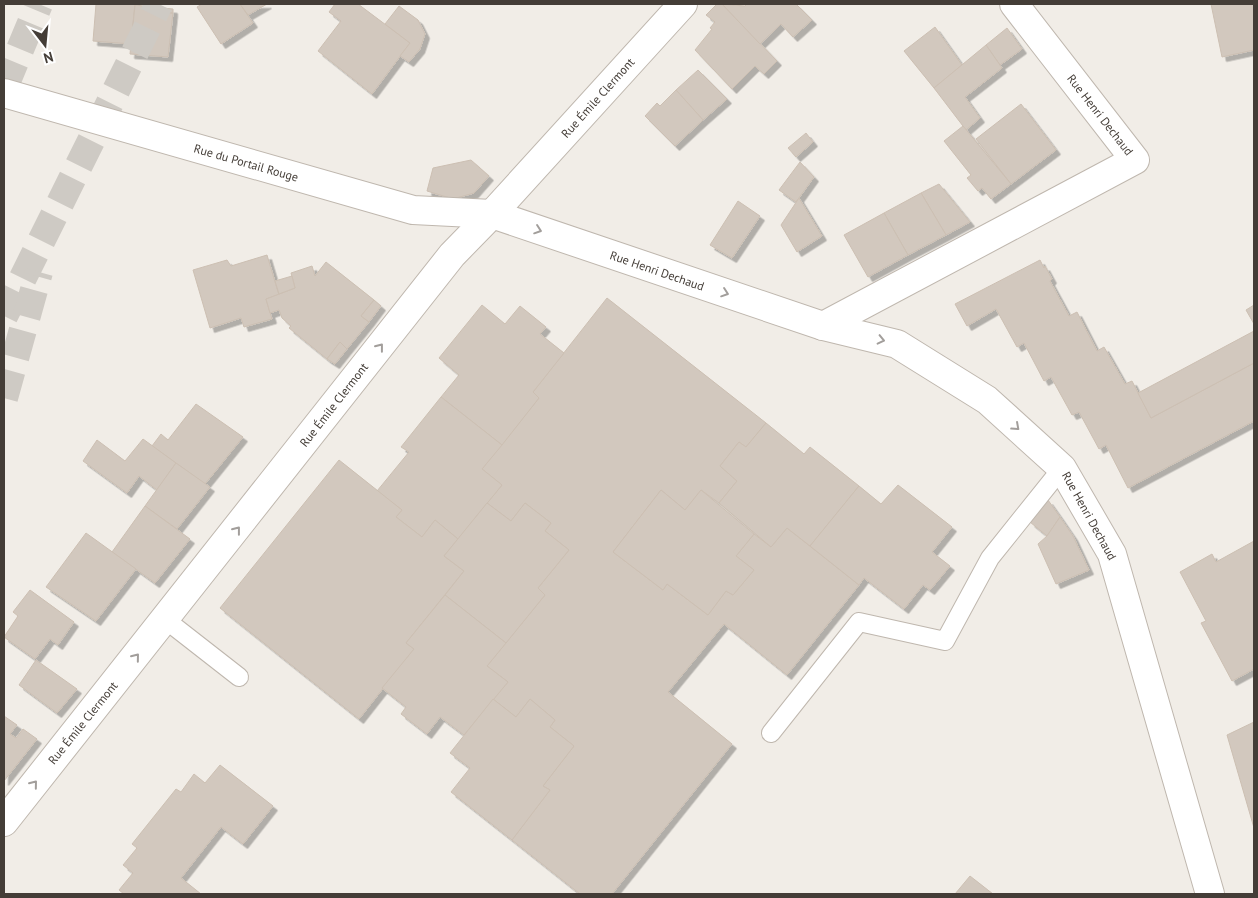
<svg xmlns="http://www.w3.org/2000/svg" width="1258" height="898" font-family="'PT Sans',sans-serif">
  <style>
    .building { fill: #d2c8be; stroke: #ccbfb2; filter: url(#shadow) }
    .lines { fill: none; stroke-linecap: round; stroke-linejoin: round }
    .trunk-tunnel { stroke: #cecac4; stroke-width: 28; stroke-dasharray: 28 14; stroke-linecap: butt }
    .service-casing { stroke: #bfb7ae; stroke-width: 20 }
    .minor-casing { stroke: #bfb7ae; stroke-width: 30 }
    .service { stroke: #fff; stroke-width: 18 }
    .minor { stroke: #fff; stroke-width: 28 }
    .oneway { stroke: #a29e9b }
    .labels { text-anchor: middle; stroke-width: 4; stroke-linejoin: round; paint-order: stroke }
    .street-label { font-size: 12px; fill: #443d37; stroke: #fff }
  </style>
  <defs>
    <filter id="shadow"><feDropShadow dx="4.5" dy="4.5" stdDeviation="0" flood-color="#0004"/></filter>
  </defs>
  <rect width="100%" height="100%" fill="#f1ede7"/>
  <g class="building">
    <path d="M96,4H135L131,44L93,41Z"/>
    <path d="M202,4H240L253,23L221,44L197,7Z"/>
    <path d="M240,4H267L248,15Z"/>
    <path d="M335,4H358L410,43L372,94L318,51L341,21L329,12Z"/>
    <path d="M717,4H722L777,61L764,74L755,66L732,89L695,50L712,29L710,28L715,22L706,15Z"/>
    <path d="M722,4L745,6L747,4H796L812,20L793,37L781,24L760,44Z"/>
    <path d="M1211,4H1254V50L1222,57Z"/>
    <path d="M135,5L153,7V11L173,13L168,57L130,54Z"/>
    <path d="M399,6L418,20L425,34L420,49L409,62L400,56L410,43L385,24Z"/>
    <path d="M153,7L173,9V13L153,11Z"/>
    <path d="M935,27L962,65L934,88L904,51Z"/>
    <path d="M1007,28L1022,49L1000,65L986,45Z"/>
    <path d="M986,45L1002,68L965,97L980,118L966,130L934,88Z"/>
    <path d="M698,70L727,99L703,120L676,90Z"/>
    <path d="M676,90L703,120L675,146L645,116L657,103L660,106Z"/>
    <path d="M1021,104L1056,150L1011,184L976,139Z"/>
    <path d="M963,126L1011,184L991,199L982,188L978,191L967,178L971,175L944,141Z"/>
    <path d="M806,133L813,142L796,157L788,148Z"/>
    <path d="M471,160L489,176L474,193L453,199L427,191L433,168Z"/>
    <path d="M800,162L814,177L796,202L779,190Z"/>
    <path d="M939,184L970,222L946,235L921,193Z"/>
    <path d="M921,193L946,235L908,255L884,213Z"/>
    <path d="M799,198L822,236L797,252L781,225Z"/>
    <path d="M738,201L760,216L732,258L710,245Z"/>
    <path d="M884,213L908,255L868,277L844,235Z"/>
    <path d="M267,255L279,295L266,299L272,319L244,327L241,318L210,328L193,270L227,260L231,266Z"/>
    <path d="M1040,260L1044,268L1045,266L1052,279L1050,281L1069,316L1077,312L1097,351L1104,347L1125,384L1132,381L1151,418L1254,363V421L1128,488L1106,445L1099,449L1079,412L1072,415L1051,377L1044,381L1024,343L1017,347L996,309L967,326L955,304Z"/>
    <path d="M326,262L374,300L361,316L369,322L347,349L340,342L327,359L289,328L291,326L282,318L279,310L270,313L266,299L295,288L291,273L312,266L315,276Z"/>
    <path d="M292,276L295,288L279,294L275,281Z"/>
    <path d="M607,298L766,423L746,447L739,442L720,466L737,481L719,503L701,490L685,510L661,490L613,552L663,590L667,584L708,615L726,591L733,595L754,570L736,556L754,534L771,547L787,528L859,585L787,675L724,624L668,692L732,744L612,894H580L512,840L550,790L543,786L574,746L550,727L555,720L530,699L516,717L493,699L508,682L487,666L545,595L538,588L569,550L545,531L551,523L525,503L511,521L487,503L502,485L482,469L539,398L533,392Z"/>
    <path d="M374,300L381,306L369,322L361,316Z"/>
    <path d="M482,305L505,324L520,306L546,327L540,334L564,353L533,392L539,398L502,445L441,397L459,375L439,358Z"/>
    <path d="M1254,305V324L1246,310Z"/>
    <path d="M1254,331V363L1151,418L1138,393Z"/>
    <path d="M340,342L347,349L335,364L327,359Z"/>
    <path d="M441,397L502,445L482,469L502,485L458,539L435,520L422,537L396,517L402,510L377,491L409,452L401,447Z"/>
    <path d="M196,404L243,437L205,484L152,446L161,434L168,440Z"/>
    <path d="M766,423L804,454L810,447L859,486L810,546L787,528L771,547L719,503L737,481L720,466L739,442L746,447Z"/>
    <path d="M143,439L176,463L157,490L139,476L127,493L83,461L97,440L125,461Z"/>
    <path d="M339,460L402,510L396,517L422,537L435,520L458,539L444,556L464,571L406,643L414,649L359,719L220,608Z"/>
    <path d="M176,463L210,487L177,529L145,506Z"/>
    <path d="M898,485L952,527L932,552L950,566L930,590L923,585L904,609L864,578L859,585L810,546L859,486L881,504Z"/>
    <path d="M661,490L685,510L701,490L754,534L736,556L754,570L733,595L726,591L708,615L667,584L663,590L613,552Z"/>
    <path d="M1048,500L1060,517L1047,536L1030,522Z"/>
    <path d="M487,503L511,521L525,503L551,523L545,531L569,550L538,588L545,595L506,643L445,595L464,571L444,556Z"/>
    <path d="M145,506L190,539L155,583L112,552Z"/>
    <path d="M1060,517L1073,536L1089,570L1056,584L1038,544L1047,536Z"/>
    <path d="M86,533L136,569L96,621L46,587Z"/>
    <path d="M1254,541V669L1232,681L1201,623L1206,621L1180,572L1212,554L1216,562Z"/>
    <path d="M30,590L74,622L58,645L50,639L35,659L4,637L18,616L13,612Z"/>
    <path d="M445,595L506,643L487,666L508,682L464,735L440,717L427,734L401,714L406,707L382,688L414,649L406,643Z"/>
    <path d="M36,660L77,689L57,713L19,685Z"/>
    <path d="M493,699L516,717L530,699L555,720L550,727L574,746L543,786L550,790L512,840L451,792L470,768L450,753Z"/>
    <path d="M4,716L17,725L10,734L16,738L23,729L37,739L4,781Z"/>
    <path d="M1254,722V828L1227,735Z"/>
    <path d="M220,765L273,806L243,844L221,827L181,878L201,894H124L119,890L133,873L123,865L137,848L132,844L176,789L181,792L194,774L205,783Z"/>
    <path d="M970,876L993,894H955Z"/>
  </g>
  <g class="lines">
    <g class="trunk-tunnel">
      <path d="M4,88L39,4"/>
      <path d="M4,316L159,4"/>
      <path d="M4,398L39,272"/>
    </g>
    <defs>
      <g id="service">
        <path d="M166,620L239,677"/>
        <path d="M771,733L859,622L945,641L990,558L1062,468"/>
      </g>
      <g id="minor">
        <path d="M4,93L413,210L492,214L823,326L897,344L987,400L1062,468L1112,554L1210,894"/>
        <path d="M823,326L1135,160L1014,4"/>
        <path d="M4,822L452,255L492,214L683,4"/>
      </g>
    </defs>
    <use href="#service" class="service-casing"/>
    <use href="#minor" class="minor-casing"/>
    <use href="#service" class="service"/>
    <use href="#minor" class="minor"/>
  </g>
  <defs><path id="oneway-chevron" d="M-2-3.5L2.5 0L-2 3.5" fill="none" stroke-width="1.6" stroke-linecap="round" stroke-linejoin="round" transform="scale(1.25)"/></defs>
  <g class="oneway">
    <use href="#oneway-chevron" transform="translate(538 230) rotate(19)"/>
    <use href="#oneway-chevron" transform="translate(725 293) rotate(19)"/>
    <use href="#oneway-chevron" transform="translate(881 340) rotate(13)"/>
    <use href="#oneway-chevron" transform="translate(380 347) rotate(-52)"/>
    <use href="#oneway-chevron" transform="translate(1016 427) rotate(42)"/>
    <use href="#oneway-chevron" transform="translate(237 530) rotate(-52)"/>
    <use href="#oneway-chevron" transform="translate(136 657) rotate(-51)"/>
    <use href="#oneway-chevron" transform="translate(34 784) rotate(-51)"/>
  </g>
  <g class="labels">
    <g class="street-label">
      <text transform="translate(598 98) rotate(-48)" y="4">Rue Émile Clermont</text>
      <text transform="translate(1100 115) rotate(52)" y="4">Rue Henri Dechaud</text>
      <text transform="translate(246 163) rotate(16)" y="4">Rue du Portail Rouge</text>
      <text transform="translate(657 271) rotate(19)" y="4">Rue Henri Dechaud</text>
      <text transform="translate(334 405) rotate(-52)" y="4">Rue Émile Clermont</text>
      <text transform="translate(1089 516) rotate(61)" y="4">Rue Henri Dechaud</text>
      <text transform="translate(83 723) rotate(-51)" y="4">Rue Émile Clermont</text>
    </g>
  </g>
  <rect width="1258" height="898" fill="none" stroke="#443d37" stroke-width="10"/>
  <g transform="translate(45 45) rotate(164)" stroke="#ffffff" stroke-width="4" paint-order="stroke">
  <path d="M0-4L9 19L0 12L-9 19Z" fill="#443d37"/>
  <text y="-8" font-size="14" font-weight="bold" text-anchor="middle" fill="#443d37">N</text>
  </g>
</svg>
